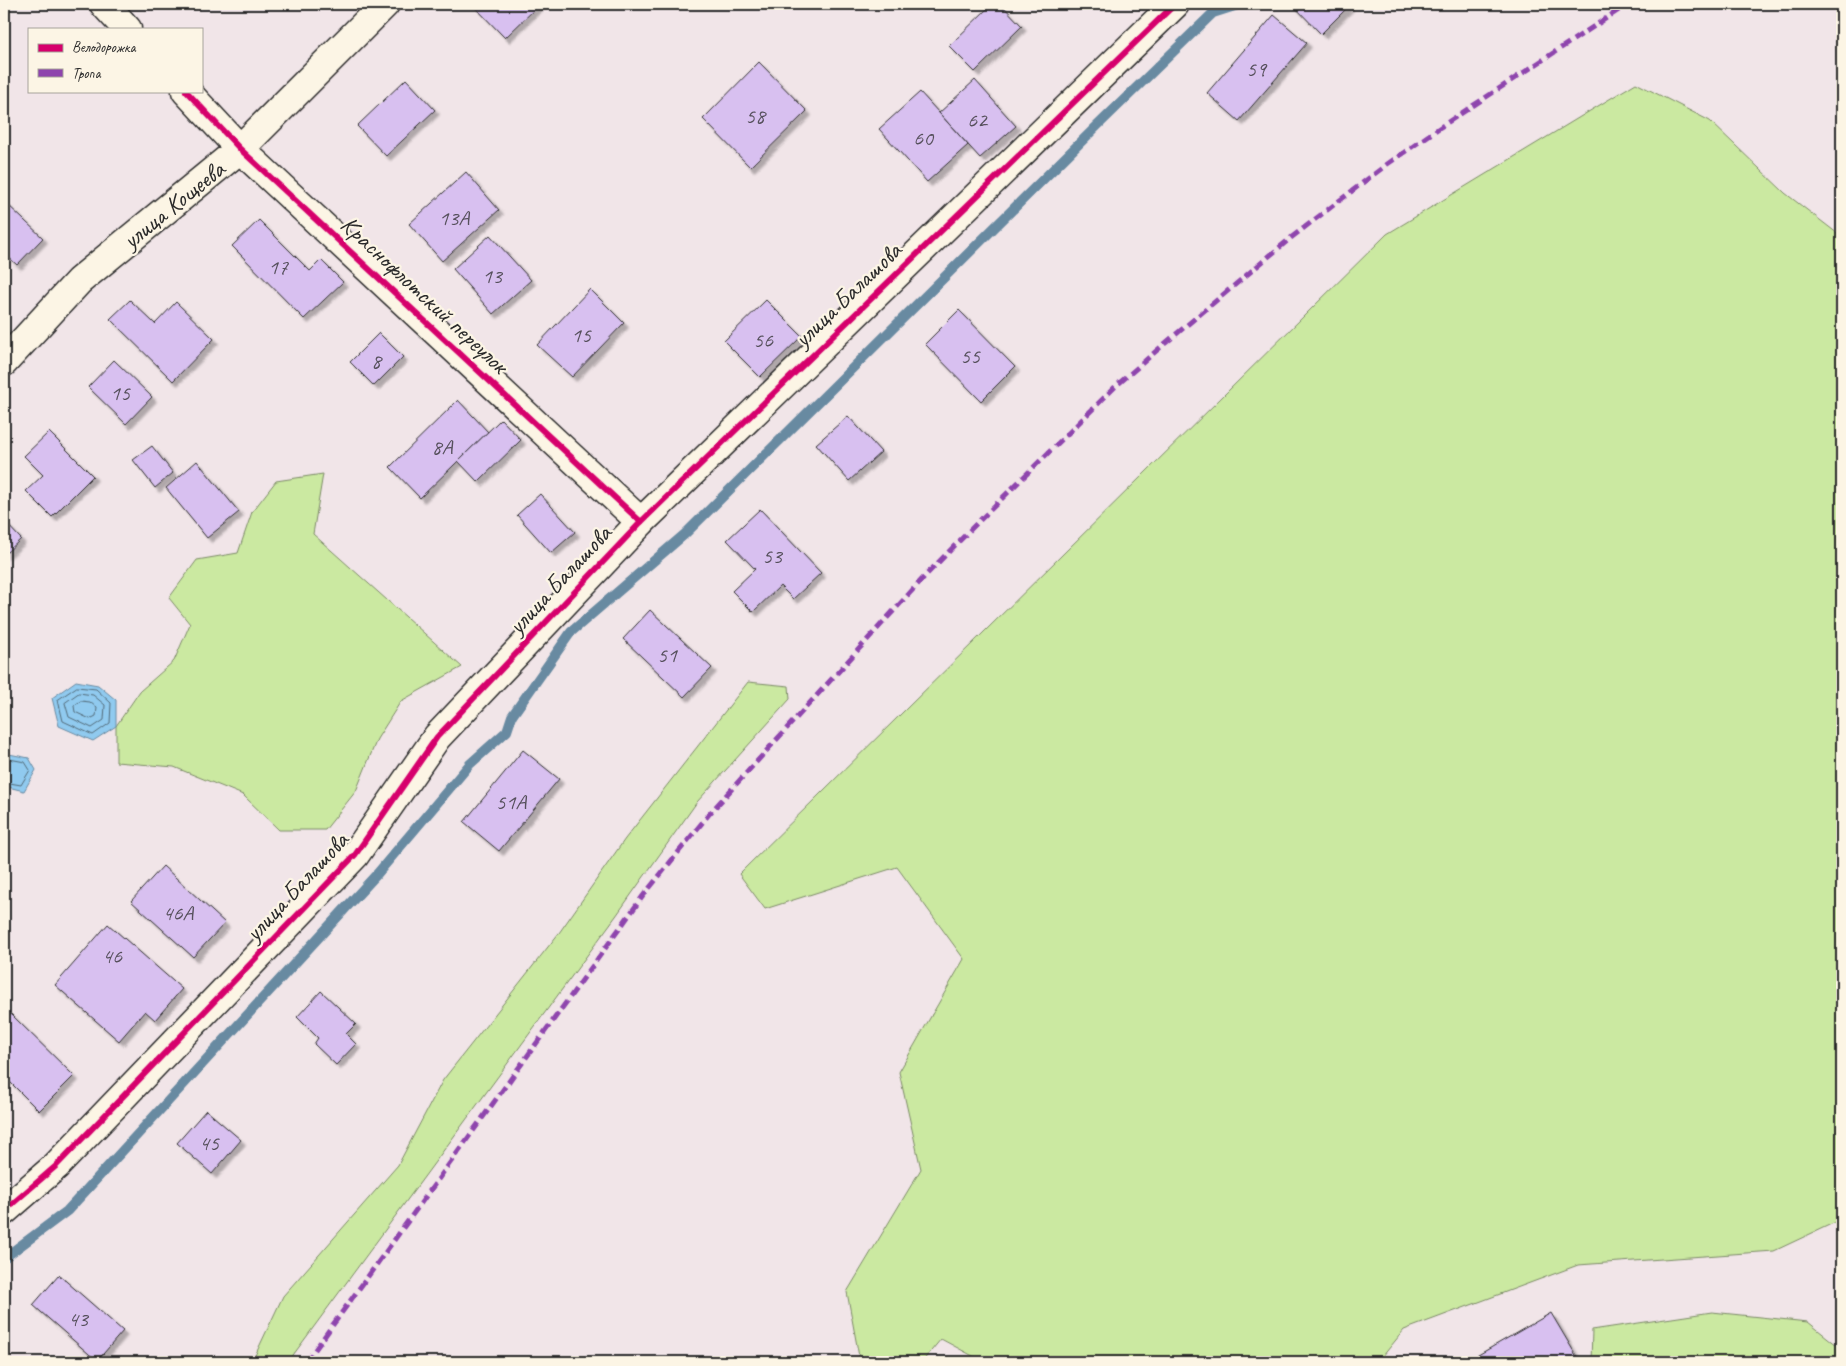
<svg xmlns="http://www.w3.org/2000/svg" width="1846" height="1366" font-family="Caveat,sans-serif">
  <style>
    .green { fill: #cbe9a1; stroke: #7b8a66 }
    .water { fill: #90caef; stroke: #688aa1 }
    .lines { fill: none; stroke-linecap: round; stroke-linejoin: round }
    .shore { stroke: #536b79; stroke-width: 1 }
    .stream { stroke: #688aa1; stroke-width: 10 }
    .building { fill: #d8c0f0; stroke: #2b2b2b; filter: url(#shadow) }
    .street-casing { stroke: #2b2b2b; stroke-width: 31 }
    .street { stroke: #fcf5e5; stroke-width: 28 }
    .quiet { stroke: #8e44ad; stroke-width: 5; stroke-dasharray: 10 5; stroke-linecap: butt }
    .cycleway-casing { stroke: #fcf5e5; stroke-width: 9 }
    .cycleway { stroke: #d6006c; stroke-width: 6 }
    .labels { text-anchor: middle; stroke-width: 4.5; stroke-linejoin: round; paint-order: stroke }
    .number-label { font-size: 22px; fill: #56505c }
    .street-label { font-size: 25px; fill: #2b2b2b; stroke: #fcf5e5 }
  </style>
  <defs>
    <filter id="shadow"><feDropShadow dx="4.5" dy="4.5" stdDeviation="1" flood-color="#0004"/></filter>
  </defs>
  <rect width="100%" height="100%" fill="#f1e5e8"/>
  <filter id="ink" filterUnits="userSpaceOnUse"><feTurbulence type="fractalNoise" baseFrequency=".02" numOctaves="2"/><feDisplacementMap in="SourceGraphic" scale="10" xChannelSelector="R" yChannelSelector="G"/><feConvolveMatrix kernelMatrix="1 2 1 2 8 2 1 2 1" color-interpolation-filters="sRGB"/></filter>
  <g filter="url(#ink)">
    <g class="green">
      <path d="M1636,83L1710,121L1785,193L1842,237V1219L1774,1251L1578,1265L1404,1330L1378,1362H1286L1262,1358L1251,1362H984L941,1339L922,1362H860L847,1292L921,1169L899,1072L964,959L897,867L765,909L739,874L1387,234Z"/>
      <path d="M323,474L313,534L462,667L401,701L377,739L356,791L325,830H279L243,795L174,767L116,762V726L140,691L174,661L190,624L169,598L197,560L238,553L252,512L276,481Z"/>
      <path d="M748,682L789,686L790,699L697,802L616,916L288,1362H252L283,1296L398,1165L443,1080L559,933L625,839Z"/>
      <path d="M1712,1312L1808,1322L1842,1349V1362H1591L1592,1330Z"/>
    </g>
    <g class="water">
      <path d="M76,681L98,685L116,700V726L93,741L59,726L52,698Z"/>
      <path d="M4,753L29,758L36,770L24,791L4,786Z"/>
    </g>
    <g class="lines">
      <g class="shore">
        <path d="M77,687L96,689L111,703L110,723L93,735L63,721L58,700Z"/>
        <path d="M79,693L93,695L105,705L104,720L92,728L69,717L65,703Z"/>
        <path d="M81,701L90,702L97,708L96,716L90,719L75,712L74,706Z"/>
        <path d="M4,758L25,762L30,770L21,785L4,782"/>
      </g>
      <path class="stream" d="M4,1258L67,1211L377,874L470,764L507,731L512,716L571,632L685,534L1097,126L1213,13L1241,4"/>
    </g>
    <g class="building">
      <path d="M472,4H540L505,38Z"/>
      <path d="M992,4H1001L1022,26L975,72L949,46Z"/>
      <path d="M1292,4H1347L1349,6L1321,34Z"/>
      <path d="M1274,15L1307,43L1239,121L1207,93Z"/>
      <path d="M759,62L807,111L750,167L703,119Z"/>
      <path d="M406,79L435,110L386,156L357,126Z"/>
      <path d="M975,80L1016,126L980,158L939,113Z"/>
      <path d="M920,92L968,145L927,182L879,129Z"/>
      <path d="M466,172L499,210L442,261L409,224Z"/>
      <path d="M6,203L43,238L17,265L4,253V206Z"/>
      <path d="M259,220L310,271L321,260L343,282L304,319L232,246Z"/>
      <path d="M490,235L531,280L493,314L453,269Z"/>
      <path d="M590,289L624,323L572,377L537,345Z"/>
      <path d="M130,300L155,324L176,302L214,339L173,381L110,319Z"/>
      <path d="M766,300L802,336L760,377L724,341Z"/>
      <path d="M959,310L1015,367L981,401L925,344Z"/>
      <path d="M379,333L403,357L374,386L350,362Z"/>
      <path d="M114,360L152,397L126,424L88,387Z"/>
      <path d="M458,400L488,432L420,498L390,467Z"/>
      <path d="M848,416L881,452L849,481L816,444Z"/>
      <path d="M501,419L521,440L478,482L458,461Z"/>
      <path d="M49,432L93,476L52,517L26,491L43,475L24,456Z"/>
      <path d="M152,446L173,473L155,488L133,460Z"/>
      <path d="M197,461L239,512L207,538L166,488Z"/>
      <path d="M540,494L575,532L551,553L517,515Z"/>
      <path d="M760,509L821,573L793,599L780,586L753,612L732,591L755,569L727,540Z"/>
      <path d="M4,521L21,539L4,555Z"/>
      <path d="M650,610L712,668L684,697L623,639Z"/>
      <path d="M523,750L559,779L499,851L464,822Z"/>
      <path d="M163,866L225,923L193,957L131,901Z"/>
      <path d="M108,924L182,989L155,1020L145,1011L119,1041L55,985Z"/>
      <path d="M321,991L356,1024L346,1034L356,1044L336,1065L314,1044L318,1038L297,1017Z"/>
      <path d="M11,1014L74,1076L39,1111L4,1076V1022Z"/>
      <path d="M206,1110L241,1140L212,1174L177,1143Z"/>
      <path d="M59,1275L123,1331L97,1361L33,1305Z"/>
      <path d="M1551,1313L1580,1362H1466Z"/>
    </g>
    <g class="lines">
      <defs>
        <g id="street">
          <path d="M104,4L127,29"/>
          <path d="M186,91L240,149L641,522"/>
          <path d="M4,362L79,281L240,149L385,4"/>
          <path d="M4,1211L56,1166L355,855L437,737L641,522L1175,4"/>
        </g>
      </defs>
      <use href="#street" class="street-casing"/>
      <use href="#street" class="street"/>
      <path class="quiet" d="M306,1362L643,896L710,813L927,574L975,525L1116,386L1162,346L1292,237L1386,165L1439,128L1628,4"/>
      <defs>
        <g id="cycleway">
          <path d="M186,91L240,149L641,522"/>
          <path d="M4,1211L56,1166L355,855L437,737L641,522L1175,4"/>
        </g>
      </defs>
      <use href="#cycleway" class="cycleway-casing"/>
      <use href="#cycleway" class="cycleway"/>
    </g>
  </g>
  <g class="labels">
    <g class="number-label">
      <text x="1256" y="76">59</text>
      <text x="755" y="123">58</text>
      <text x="977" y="127">62</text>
      <text x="923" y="145">60</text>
      <text x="454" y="225">13А</text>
      <text x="278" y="274">17</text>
      <text x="492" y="283">13</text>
      <text x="581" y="342">15</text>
      <text x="763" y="347">56</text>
      <text x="970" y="363">55</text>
      <text x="376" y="368">8</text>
      <text x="120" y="400">15</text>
      <text x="442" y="454">8А</text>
      <text x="772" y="563">53</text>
      <text x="667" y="662">51</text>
      <text x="511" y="809">51А</text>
      <text x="178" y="920">46А</text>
      <text x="112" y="963">46</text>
      <text x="209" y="1150">45</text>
      <text x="78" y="1326">43</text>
    </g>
    <g class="street-label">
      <text transform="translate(173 204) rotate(-39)" y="9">улица Кощеева</text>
      <text transform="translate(425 294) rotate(43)" y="9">Краснофлотский переулок</text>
      <text transform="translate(847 294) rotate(-44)" y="9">улица Балашова</text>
      <text transform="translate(559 579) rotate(-47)" y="9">улица Балашова</text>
      <text transform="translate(296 886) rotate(-47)" y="9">улица Балашова</text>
    </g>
  </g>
  <rect width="1846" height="1366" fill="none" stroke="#fcf5e5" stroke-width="20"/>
  <rect x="10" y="10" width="1826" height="1346" fill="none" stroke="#2b2b2b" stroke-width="2" filter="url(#ink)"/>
  <rect x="28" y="28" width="175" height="65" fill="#fcf5e5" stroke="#a8a49b"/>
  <rect x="38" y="44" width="25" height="8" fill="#d6006c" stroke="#a8a49b"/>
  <text x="72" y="52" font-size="15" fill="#2b2b2b">Велодорожка</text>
  <rect x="38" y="69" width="25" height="8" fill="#8e44ad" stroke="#a8a49b"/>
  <text x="72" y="78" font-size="15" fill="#2b2b2b">Тропа</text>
</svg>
